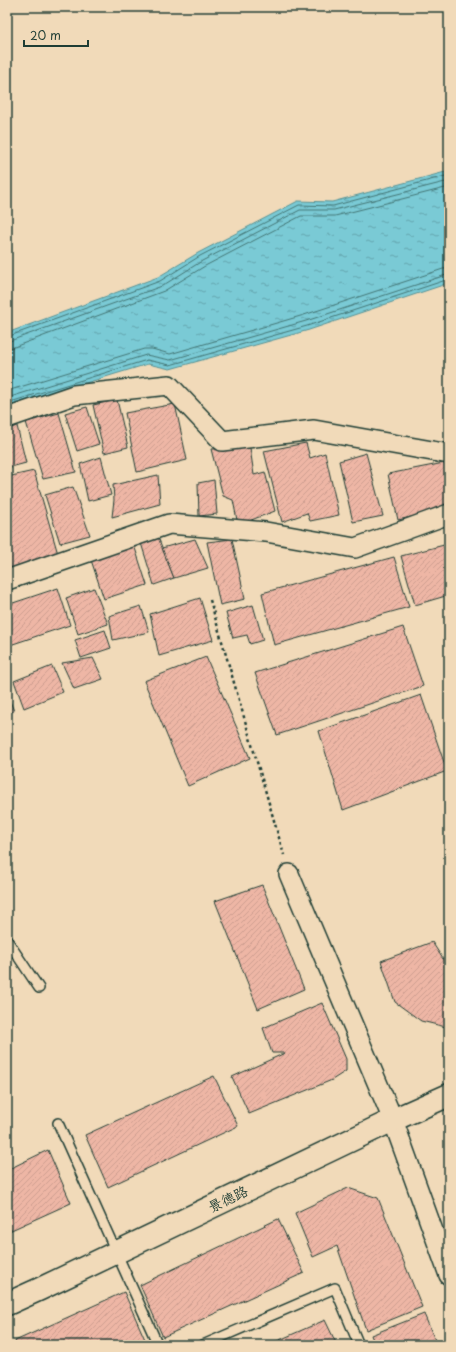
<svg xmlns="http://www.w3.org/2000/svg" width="456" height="1352" font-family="'Playpen Sans','LXGW WenKai TC',sans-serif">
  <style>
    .water { fill: url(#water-ripples); stroke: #569295 }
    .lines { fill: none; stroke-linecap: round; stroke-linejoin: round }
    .shore { stroke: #437574; stroke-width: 1 }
    .building { fill: url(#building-hatch); stroke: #1f3d34 }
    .lane-casing { stroke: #1f3d34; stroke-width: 12 }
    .street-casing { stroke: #1f3d34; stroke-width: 22 }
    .secondary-casing { stroke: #1f3d34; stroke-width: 25 }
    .path { stroke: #1f3d34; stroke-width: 2.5; stroke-dasharray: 3 3; stroke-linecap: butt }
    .lane { stroke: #f1dab9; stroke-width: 9 }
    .street { stroke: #f1dab9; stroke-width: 19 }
    .secondary { stroke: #f1dab9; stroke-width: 22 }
    .labels { text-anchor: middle; stroke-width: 3; stroke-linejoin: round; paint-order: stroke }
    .street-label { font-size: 14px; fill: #1f3d34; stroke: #f1dab9 }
  </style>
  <defs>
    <pattern id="water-ripples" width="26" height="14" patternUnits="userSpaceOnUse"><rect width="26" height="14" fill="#7acad5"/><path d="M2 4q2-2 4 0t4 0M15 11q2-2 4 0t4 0" fill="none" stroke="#63a5ae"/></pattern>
    <pattern id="building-hatch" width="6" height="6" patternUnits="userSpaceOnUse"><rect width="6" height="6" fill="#eeb6a5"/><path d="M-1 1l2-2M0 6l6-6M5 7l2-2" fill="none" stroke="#cc9d8f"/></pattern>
  </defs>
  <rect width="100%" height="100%" fill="#f1dab9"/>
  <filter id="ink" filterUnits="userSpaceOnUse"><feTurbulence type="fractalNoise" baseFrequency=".025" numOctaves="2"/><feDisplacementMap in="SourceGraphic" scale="8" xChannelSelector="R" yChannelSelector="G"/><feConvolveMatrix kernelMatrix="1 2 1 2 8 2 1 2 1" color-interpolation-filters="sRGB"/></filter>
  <g filter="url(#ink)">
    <path class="water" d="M449,171V283L309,330L170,369L148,364L7,407V333L158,277L198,253L298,201L332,202Z"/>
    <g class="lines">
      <g class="shore">
        <path d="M7,337L160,281L200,256L299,205L333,206L449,175"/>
        <path d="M7,342L162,286L202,261L300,210H334L449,181"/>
        <path d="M7,348L14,347L164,291L205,266L301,216H335L449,187"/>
        <path d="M7,391L144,349H152L170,354L304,315L443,269L449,268"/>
        <path d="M7,398L146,355L170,360L306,321L449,274"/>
        <path d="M7,403L147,360L170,365L307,326L449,279"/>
      </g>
    </g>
    <g class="building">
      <path d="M117,400L128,447L104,453L93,405Z"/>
      <path d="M175,404L187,460L137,472L125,413Z"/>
      <path d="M87,407L99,444L77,451L65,413Z"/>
      <path d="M59,413L76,472L43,479L26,422Z"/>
      <path d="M17,426L26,463L7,468V429Z"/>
      <path d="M306,443L310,458L325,453L339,515L310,521L307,513L282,522L264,451Z"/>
      <path d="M250,448L254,475L265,472L275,511L238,525L233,500L223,496L211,449Z"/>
      <path d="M366,453L383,516L353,522L339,461Z"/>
      <path d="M101,457L111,495L88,501L80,464Z"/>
      <path d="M444,463L449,480V508L398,520L388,474Z"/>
      <path d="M34,471L58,554L7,571V530L8,529L7,525V477Z"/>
      <path d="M158,475L160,504L112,517L114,500L113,485Z"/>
      <path d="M214,480L217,514L199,516L198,483Z"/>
      <path d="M73,487L90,535L60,543L45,495Z"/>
      <path d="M158,537L174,578L154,585L141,543Z"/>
      <path d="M195,539L208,568L174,578L162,548Z"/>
      <path d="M232,539L245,599L220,605L207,542Z"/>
      <path d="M448,544L449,595L415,605L401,556Z"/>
      <path d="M134,545L147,585L104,599L91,560Z"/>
      <path d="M394,557L409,607L274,645L262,593Z"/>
      <path d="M58,588L70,625L7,646V605Z"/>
      <path d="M94,588L108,624L78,634L66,598Z"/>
      <path d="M200,598L213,640L159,656L150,614Z"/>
      <path d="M253,605L263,640L250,644L247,635L233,638L226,613Z"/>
      <path d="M141,606L149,632L113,640L109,616Z"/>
      <path d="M403,627L423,686L277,735L255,673Z"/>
      <path d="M105,630L111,648L81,658L75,640Z"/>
      <path d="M206,657L250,758L188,786L144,681Z"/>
      <path d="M93,658L103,679L74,689L62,663Z"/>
      <path d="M52,666L63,692L24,708L14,681Z"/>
      <path d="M7,694L14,711L7,714Z"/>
      <path d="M421,695L447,771L343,810L319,731Z"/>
      <path d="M262,885L304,989L258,1009L215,901Z"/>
      <path d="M432,942L443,959L449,956V1026L446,1027L421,1021L395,1002L381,961Z"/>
      <path d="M322,1003L346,1059V1071L332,1080L249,1114L232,1077L285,1053H272L263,1028Z"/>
      <path d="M214,1076L238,1126L108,1187L85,1135Z"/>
      <path d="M48,1150L71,1203L7,1232V1170Z"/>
      <path d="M348,1188L378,1198L422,1307L366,1330L337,1246L313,1257L295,1213Z"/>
      <path d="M278,1219L304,1273L163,1337L140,1285Z"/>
      <path d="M124,1292L147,1344L17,1345L15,1341Z"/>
      <path d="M424,1314L437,1345H375L371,1335Z"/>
      <path d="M325,1320L337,1345H268Z"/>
    </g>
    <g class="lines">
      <defs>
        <g id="lane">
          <path d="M7,940L39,988"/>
          <path d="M58,1123L158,1345"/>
          <path d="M203,1345L335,1288L359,1345"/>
        </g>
        <g id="street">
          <path d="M7,418L74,395L169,385L222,441L314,430L449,454"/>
          <path d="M7,580L169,524L266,532L355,548L449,514"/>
          <path d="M289,874L393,1120L449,1275"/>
        </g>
        <path id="secondary" d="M7,1304L40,1289L393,1120L449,1095"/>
      </defs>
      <use href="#lane" class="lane-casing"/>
      <use href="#street" class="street-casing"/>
      <use href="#secondary" class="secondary-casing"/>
      <path class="path" d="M210,600L284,855"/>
      <use href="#lane" class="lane"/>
      <use href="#street" class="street"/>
      <use href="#secondary" class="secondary"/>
    </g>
  </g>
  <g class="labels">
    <g class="street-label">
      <text transform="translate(228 1199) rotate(-26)" y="5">景德路</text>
    </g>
  </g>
  <rect width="456" height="1352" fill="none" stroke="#f1dab9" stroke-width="24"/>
  <rect x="12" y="12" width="432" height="1328" fill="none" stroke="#1f3d34" stroke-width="1.5" filter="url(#ink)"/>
  <path d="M24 40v6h64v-6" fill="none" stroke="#1f3d34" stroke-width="2"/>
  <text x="30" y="40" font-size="12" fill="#1f3d34" stroke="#f1dab9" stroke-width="3" paint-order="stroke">20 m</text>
</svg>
